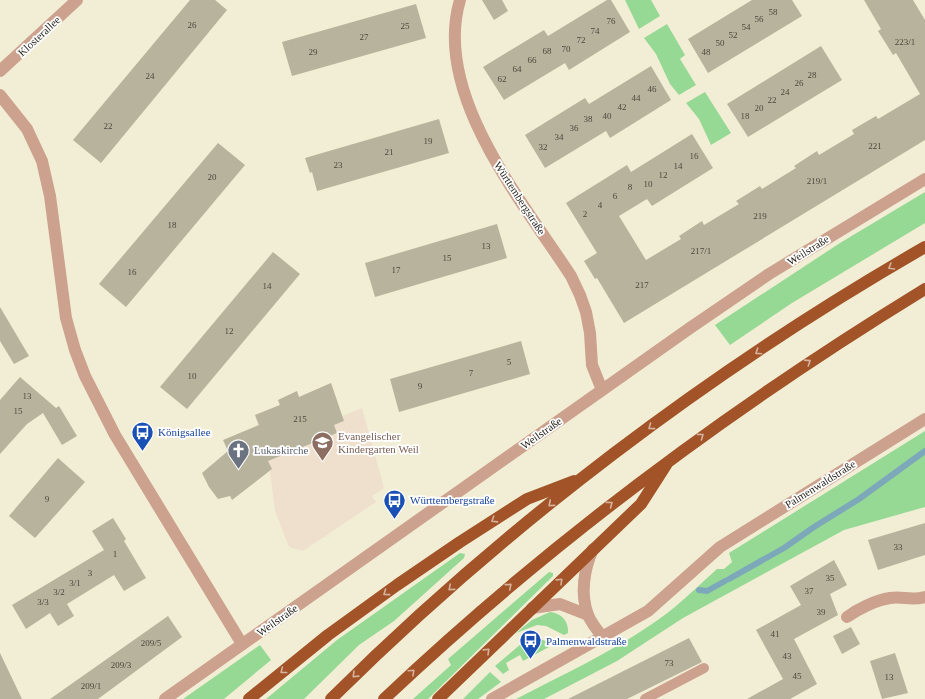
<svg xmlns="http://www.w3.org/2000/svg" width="925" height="699" font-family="Georgia,serif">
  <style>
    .education { fill: #efe0ce }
    .green { fill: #96d994 }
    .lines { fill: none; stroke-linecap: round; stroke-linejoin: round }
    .stream { stroke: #7ca8ba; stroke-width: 6 }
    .building { fill: #b8b39c }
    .service { stroke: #cca28e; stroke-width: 10 }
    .minor { stroke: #cca28e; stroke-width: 12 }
    .tertiary { stroke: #cca28e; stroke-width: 12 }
    .trunk { stroke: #a25428; stroke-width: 12 }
    .oneway { stroke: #d5b29e }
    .labels { text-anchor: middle; stroke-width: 3.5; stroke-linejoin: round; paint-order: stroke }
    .number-label { font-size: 9px; fill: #4c493d }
    .street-label { font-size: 11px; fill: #28261d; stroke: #fff }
    .transit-label { font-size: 11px; fill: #164399; stroke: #fff; text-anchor: start }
    .education-label { font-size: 11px; fill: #785e54; stroke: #fff; text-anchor: start }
    .worship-label { font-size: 11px; fill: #5b616d; stroke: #fff; text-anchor: start }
  </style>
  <rect width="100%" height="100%" fill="#f2eed5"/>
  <path class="education" d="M331,383L338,403L334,405L342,416L362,408L384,488L372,496L376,502L303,551L289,547L275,511L270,471L272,469L265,454L255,415L279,405L278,400L297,391L299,397Z"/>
  <g class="green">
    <path d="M625,0H651L660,16L639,29Z"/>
    <path d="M667,24L685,55L680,59L696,85L679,95L670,84L656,54L644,38Z"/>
    <path d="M705,92L731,133L711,145L699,119L686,103Z"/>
    <path d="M925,192V223L792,303L730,345L715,325L840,243Z"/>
    <path d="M925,431V507L844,530L683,618L617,661L544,699H516C560,676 608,654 649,626C674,610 695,589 717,569H724L732,562L729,553Z"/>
    <path d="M460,553L465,554L464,558L394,621L359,645L304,699H266L337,640Z"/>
    <path d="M549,572L553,573V576L428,699H413L451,665L448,659Z"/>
    <path d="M550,612C562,613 569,622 568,633L564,635L546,626L537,625L516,633L532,620Z"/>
    <path d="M534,637L549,642V647L523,661L520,655L506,663L509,670L503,674L495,666L522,643Z"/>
    <path d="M260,645L271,660L224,699H183Z"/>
    <path d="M490,672L501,682L478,699H463Z"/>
  </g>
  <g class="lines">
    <g class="stream">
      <path d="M729,579L784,548L814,527L859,499L925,451"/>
      <path d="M699,590L707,591L725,581"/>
    </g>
  </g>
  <g class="building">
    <path d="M190,0H215L227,10L101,163L73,140Z"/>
    <path d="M482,0H502L508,11L494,20Z"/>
    <path d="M607,0H611L630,32L569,70L565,63L504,100L483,67L544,30L548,36Z"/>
    <path d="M752,0H792L802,16L708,73L688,39Z"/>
    <path d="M864,0H913L925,20V140L624,323L597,278L595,279L584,261L597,253L566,203L627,165L631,172L692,134L713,168L652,206L647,199L619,216L646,260L681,239L679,236L702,221L704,225L739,204L736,201L760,186L762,189L796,168L794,166L817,151L819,155L854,134L852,130L876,116L878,119L920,94L896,53L893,55L878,31L881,29Z"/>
    <path d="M416,4L426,38L292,76L282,42Z"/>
    <path d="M821,46L842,80L748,137L727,104Z"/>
    <path d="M651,66L671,100L610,138L606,131L545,168L525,135L585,98L589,104Z"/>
    <path d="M439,119L449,153L317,191L312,172L310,173L305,158Z"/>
    <path d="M218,143L245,165L126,307L99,284Z"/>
    <path d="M497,224L507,258L375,297L365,263Z"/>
    <path d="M273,252L300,274L187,409L160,387Z"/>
    <path d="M0,307L29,356L14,364L0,341Z"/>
    <path d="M521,341L530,374L399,412L390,379Z"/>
    <path d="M20,377L56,408L59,406L77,436L62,445L43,413L27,424L0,454V400Z"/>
    <path d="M331,383L344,421L334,425L337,433L268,461L272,469L232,500L230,496L218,499L209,487L202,473L228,451L223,440L259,425L255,415L280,405L278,400L297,391L299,397Z"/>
    <path d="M58,458L85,482L35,538L9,516Z"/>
    <path d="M113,518L126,539L124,541L146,578L124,591L114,575L67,604L74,616L58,626L50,613L26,629L12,605L104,550L92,531Z"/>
    <path d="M925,523V555L878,570L868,540Z"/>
    <path d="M834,560L847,585L830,594L838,615L794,639L817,684L790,699H747L783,679L756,630L801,605L790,586Z"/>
    <path d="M168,616L182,637L98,699H50Z"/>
    <path d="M851,627L860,644L842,654L833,636Z"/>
    <path d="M689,638L702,662L627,699H568Z"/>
    <path d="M0,653L22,699H0Z"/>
    <path d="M895,653L908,693L882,699L870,661Z"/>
  </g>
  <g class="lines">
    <path class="service" d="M645,699L704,668"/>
    <g class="minor">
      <path d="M460,0C432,94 523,202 571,276L580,295L586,312L590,333L592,365L602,390"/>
      <path d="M0,71L77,0"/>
      <path d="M0,95L27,129L42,161L50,196L66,318L75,350L85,376L115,435L242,644"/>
      <path d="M593,549C584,569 580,594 588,615C591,622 597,630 602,636"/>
      <path d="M532,608L560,604L588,615"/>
      <path d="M847,617C858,609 876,600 890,598C903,596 911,601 925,597"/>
      <path d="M492,699L648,611L720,547L925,419"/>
    </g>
    <path class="tertiary" d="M165,699L690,328L769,274L925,179"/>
    <g class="trunk">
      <path d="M249,699L328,635L397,585L460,542L527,499L574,481"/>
      <path d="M331,699C506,525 711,370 925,247"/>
      <path d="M384,699C551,541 729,409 925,289"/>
      <path d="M438,699L641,504L666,465"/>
    </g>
  </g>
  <defs><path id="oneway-chevron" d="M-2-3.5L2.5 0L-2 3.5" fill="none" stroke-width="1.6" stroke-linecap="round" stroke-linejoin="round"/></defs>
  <g class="oneway">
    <use href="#oneway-chevron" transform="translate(891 267) rotate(149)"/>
    <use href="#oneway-chevron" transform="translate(758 352) rotate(146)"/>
    <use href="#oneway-chevron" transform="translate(808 362) rotate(-33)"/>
    <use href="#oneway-chevron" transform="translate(651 427) rotate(144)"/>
    <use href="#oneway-chevron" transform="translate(701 436) rotate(-36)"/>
    <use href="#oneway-chevron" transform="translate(551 504) rotate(140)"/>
    <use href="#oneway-chevron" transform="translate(610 504) rotate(-37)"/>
    <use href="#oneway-chevron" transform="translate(494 520) rotate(148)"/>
    <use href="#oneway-chevron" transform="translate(560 581) rotate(-44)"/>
    <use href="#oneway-chevron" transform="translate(509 586) rotate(-40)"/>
    <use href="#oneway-chevron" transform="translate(451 588) rotate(139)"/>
    <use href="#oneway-chevron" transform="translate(386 593) rotate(144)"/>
    <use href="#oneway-chevron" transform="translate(487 651) rotate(-44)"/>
    <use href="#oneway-chevron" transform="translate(283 671) rotate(142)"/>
    <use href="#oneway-chevron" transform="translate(412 672) rotate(-43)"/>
    <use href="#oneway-chevron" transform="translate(355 675) rotate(136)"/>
  </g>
  <defs>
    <symbol id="bus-pin" viewBox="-11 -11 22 30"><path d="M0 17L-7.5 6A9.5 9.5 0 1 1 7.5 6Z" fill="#1a4fb4" stroke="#fff"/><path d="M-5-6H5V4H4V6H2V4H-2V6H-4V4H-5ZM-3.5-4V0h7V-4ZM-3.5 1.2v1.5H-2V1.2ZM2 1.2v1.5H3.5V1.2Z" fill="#fff"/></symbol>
    <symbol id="school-pin" viewBox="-11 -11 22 30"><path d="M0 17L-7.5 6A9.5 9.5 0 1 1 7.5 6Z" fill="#8d6e63" stroke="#fff"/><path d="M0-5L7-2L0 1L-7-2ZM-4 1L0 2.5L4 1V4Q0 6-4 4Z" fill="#fff"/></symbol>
    <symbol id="church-pin" viewBox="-11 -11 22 30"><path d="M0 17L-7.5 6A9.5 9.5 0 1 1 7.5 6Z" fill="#6b7280" stroke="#fff"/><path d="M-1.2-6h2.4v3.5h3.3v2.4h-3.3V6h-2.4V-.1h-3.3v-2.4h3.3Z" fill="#fff"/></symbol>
  </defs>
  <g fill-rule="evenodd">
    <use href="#bus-pin" x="130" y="420" width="25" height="34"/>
    <use href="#school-pin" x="310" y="430" width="25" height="34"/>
    <use href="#church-pin" x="226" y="438" width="25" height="34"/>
    <use href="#bus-pin" x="382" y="488" width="25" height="34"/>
    <use href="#bus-pin" x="518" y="628" width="25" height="34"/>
  </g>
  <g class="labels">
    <g class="number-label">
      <text x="773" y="15">58</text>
      <text x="759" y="22">56</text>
      <text x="611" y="24">76</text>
      <text x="192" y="28">26</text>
      <text x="405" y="29">25</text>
      <text x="746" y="30">54</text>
      <text x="595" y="34">74</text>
      <text x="733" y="38">52</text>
      <text x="364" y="40">27</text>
      <text x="581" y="43">72</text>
      <text x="905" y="45">223/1</text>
      <text x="720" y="46">50</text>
      <text x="566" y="52">70</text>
      <text x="547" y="54">68</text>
      <text x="313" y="55">29</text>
      <text x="706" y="55">48</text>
      <text x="532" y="63">66</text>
      <text x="517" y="72">64</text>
      <text x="812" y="78">28</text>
      <text x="150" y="79">24</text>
      <text x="502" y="82">62</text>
      <text x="799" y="86">26</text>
      <text x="652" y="92">46</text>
      <text x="785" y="95">24</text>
      <text x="636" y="101">44</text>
      <text x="772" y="103">22</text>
      <text x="622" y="110">42</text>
      <text x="759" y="111">20</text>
      <text x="607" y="119">40</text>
      <text x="745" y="119">18</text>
      <text x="588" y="122">38</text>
      <text x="108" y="129">22</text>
      <text x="574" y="131">36</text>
      <text x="559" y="140">34</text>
      <text x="428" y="144">19</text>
      <text x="875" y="149">221</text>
      <text x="543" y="150">32</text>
      <text x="389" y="155">21</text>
      <text x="694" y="159">16</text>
      <text x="338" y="168">23</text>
      <text x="678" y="169">14</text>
      <text x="663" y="178">12</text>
      <text x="212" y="180">20</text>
      <text x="817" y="184">219/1</text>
      <text x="648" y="187">10</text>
      <text x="630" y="190">8</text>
      <text x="615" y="199">6</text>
      <text x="600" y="208">4</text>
      <text x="585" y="217">2</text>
      <text x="760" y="219">219</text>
      <text x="172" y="228">18</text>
      <text x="486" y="249">13</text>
      <text x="701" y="254">217/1</text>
      <text x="447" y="261">15</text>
      <text x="396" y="273">17</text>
      <text x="132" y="275">16</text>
      <text x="642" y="288">217</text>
      <text x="267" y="289">14</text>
      <text x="229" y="334">12</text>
      <text x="509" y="365">5</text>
      <text x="471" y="376">7</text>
      <text x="192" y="379">10</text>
      <text x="420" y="389">9</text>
      <text x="27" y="399">13</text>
      <text x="18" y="414">15</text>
      <text x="300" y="422">215</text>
      <text x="47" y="502">9</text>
      <text x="898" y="550">33</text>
      <text x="115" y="557">1</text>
      <text x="90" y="576">3</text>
      <text x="830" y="581">35</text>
      <text x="75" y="586">3/1</text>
      <text x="809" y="594">37</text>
      <text x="59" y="595">3/2</text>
      <text x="43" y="605">3/3</text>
      <text x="821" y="615">39</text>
      <text x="775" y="637">41</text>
      <text x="151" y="646">209/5</text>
      <text x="787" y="659">43</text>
      <text x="669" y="666">73</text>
      <text x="121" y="668">209/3</text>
      <text x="797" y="679">45</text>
      <text x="889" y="680">13</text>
      <text x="91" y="689">209/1</text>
    </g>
    <g class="street-label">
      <text transform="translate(39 36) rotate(-43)" y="4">Klosterallee</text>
      <text transform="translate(520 198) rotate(57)" y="4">Württembergstraße</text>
      <text transform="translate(808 250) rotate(-32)" y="4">Weilstraße</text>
      <text transform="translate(541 433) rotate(-35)" y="4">Weilstraße</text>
      <text transform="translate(820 484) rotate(-32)" y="4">Palmenwaldstraße</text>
      <text transform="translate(277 620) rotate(-35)" y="4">Weilstraße</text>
    </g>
    <g class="transit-label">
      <text x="158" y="436">Königsallee</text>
      <text x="410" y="504">Württembergstraße</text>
      <text x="546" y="645">Palmenwaldstraße</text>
    </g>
    <g class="education-label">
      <text x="338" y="440">Evangelischer<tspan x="338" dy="13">Kindergarten Weil</tspan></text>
    </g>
    <g class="worship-label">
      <text x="254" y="454">Lukaskirche</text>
    </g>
  </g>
</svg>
